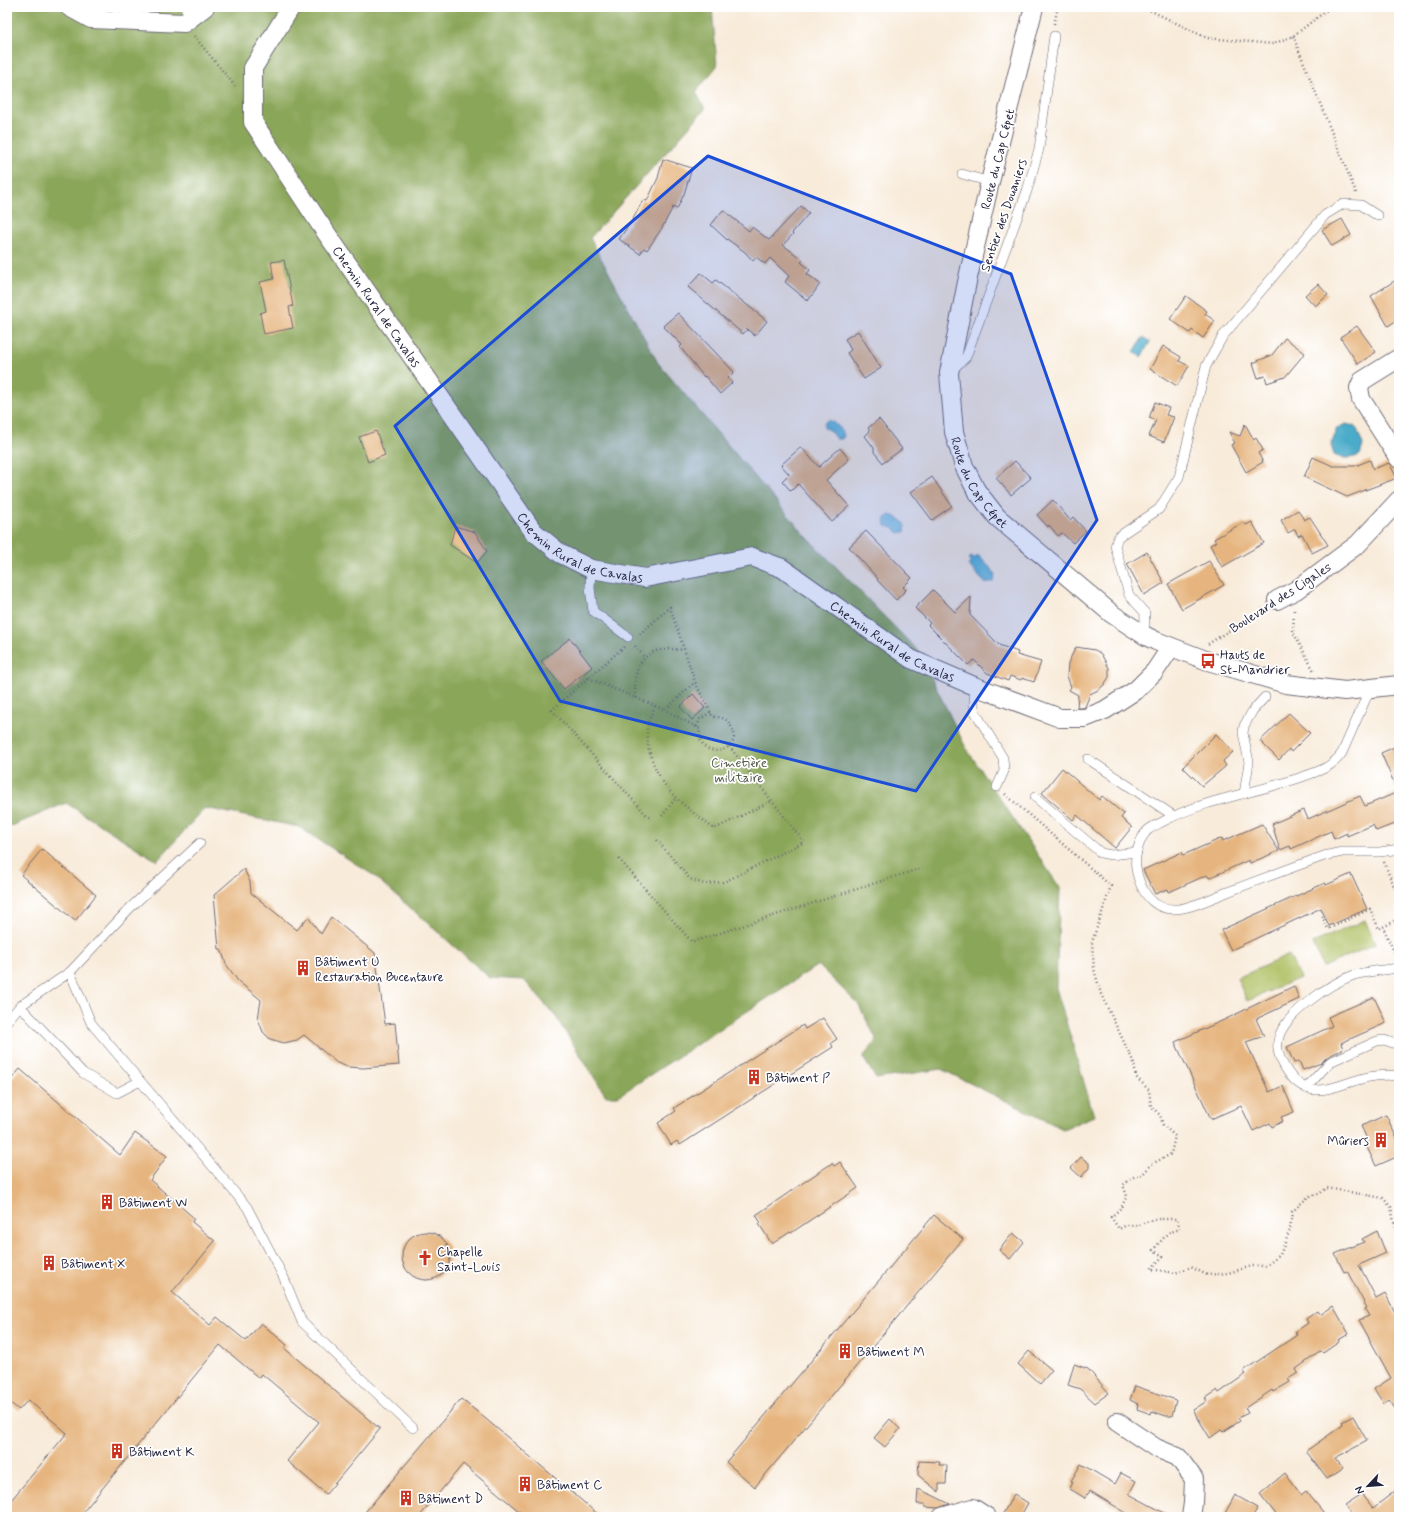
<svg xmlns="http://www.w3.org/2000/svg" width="1406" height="1524" font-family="Mynerve,sans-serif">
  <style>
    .green { fill: #aebf62; stroke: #68704e }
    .forest { fill: #8aa658; stroke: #56644a }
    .water { fill: #4bacca; stroke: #366782 }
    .building { fill: #e6b57f }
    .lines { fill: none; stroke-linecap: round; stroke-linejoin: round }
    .lane-casing { stroke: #6d6873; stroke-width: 10 }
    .street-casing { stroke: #6d6873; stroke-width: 20 }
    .path { stroke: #6d6873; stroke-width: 2.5; stroke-dasharray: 1 3; stroke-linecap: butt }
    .lane { stroke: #fff; stroke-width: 9 }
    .street { stroke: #fff; stroke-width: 18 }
    .marked { fill: #1d4ed8; fill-opacity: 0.2; stroke: #1d4ed8; stroke-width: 3; stroke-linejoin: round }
    .labels { text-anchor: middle; stroke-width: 3.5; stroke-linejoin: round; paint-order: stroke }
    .street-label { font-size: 13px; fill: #22223b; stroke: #fff }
    .poi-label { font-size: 13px; fill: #22223b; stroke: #fff; text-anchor: start }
    .park-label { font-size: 13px; fill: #535949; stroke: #fff }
  </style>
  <rect width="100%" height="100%" fill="#fff"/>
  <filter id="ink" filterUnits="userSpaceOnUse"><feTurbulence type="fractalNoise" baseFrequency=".025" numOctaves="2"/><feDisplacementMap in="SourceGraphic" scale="8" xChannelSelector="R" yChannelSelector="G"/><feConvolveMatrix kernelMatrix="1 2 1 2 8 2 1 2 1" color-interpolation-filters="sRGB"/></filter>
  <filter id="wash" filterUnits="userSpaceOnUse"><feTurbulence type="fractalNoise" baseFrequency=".012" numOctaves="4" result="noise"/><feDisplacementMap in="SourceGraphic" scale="16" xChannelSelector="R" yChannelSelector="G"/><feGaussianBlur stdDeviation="0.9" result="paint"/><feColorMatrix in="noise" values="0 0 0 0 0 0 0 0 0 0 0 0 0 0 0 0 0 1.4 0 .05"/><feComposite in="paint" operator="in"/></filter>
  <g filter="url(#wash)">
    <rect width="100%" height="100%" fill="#f8ebda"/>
    <g class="green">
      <path d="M1365,920L1375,944L1323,967L1313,943Z"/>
      <path d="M1289,955L1300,978L1247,1001L1237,978Z"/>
    </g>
    <path class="forest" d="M7,7H712L717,66L696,92L705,109L590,238L658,363L804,534L918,651L966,748L1060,888L1056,988L1094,1116L1063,1129L941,1069L876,1079L863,1057L877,1040L858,1004L818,965L618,1096H606L556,1017L524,980L490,978L373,875L299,827L205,808L157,861L66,803L7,828Z"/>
    <g class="water">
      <path d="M1143,337L1150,342L1141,357L1134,352Z"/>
      <path d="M828,420C834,421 843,429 844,436L842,439H836L829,430L824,428V423Z"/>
      <path d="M1346,424L1354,426L1357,429L1363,445L1360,455C1351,459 1343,459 1334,455L1331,445L1337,428Z"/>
      <path d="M889,515C896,516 903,519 906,526L905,532L899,533L893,528L886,526L884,519Z"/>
      <path d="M978,555L996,574L994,576L995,580L993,582H989L986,584L968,565L971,563L969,559L971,557L976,558Z"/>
    </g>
    <g id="blocks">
      <g class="building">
        <path d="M663,159L692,168L684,194L677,209L673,207L662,228L647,250L644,248L640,254L619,239L633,219L643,200L647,201L658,178Z"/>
        <path d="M801,206L809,213L792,233L793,234L783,245L803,260L801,262L810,270L807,274L820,284L808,301L785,282L789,276L770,258L765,264L756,257L753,261L745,252L727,239V240L711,225L723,210L749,231L752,227L769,240Z"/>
        <path d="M1342,219L1351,235L1332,246L1322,230Z"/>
        <path d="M284,260L293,306L289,307L293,328L264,334L260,313L266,311L260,282L274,279L271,262Z"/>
        <path d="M701,273L713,283L716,280L767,321L755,336L747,329L743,334L688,287Z"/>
        <path d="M1399,278V319L1388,326L1371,296Z"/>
        <path d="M1318,284L1328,295L1315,306L1305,295Z"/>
        <path d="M1186,296L1207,311L1205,314L1215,321L1203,338L1192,330L1190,333L1170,319Z"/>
        <path d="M678,313L734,372L728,378L732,383L720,394L705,376L704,377L680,347L682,345L663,326Z"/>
        <path d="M1357,326L1376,352L1358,364L1340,337Z"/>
        <path d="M858,331L881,368L864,379L847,353L851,350L845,339Z"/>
        <path d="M1285,338L1305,353L1285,377L1267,383L1265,376L1258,378L1253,363L1272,355Z"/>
        <path d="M1163,346L1181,357L1179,361L1189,366L1177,386L1150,369Z"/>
        <path d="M1155,402L1169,408L1166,415L1174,417L1164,442L1149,436L1156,420L1149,418Z"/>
        <path d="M879,419L902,449L883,463L874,452V448L865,436L870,431L868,428Z"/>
        <path d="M1245,424L1254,440L1256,438L1263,450L1258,453L1263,462L1246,472L1231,445L1235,443L1229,432L1240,436Z"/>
        <path d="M376,431L385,455L368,462L359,437Z"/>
        <path d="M801,447L819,467L840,448L849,459L826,480L849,506L832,522L798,484L791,491L782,481L789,474L781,465Z"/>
        <path d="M1313,457L1333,466H1355L1370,460L1373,469L1389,463L1397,478L1347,497L1304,477Z"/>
        <path d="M1015,461L1031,478L1011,495L996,478Z"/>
        <path d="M932,477L952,506L932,520L911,492Z"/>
        <path d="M1053,500L1070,520L1073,517L1086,531L1073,543L1062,533L1058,536L1049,525L1048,527L1037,515Z"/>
        <path d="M1298,510L1304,520L1310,517L1328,545L1312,553L1302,534L1298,536L1295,529L1288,533L1281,520Z"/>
        <path d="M1244,522L1246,525L1252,522L1264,543L1222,567L1210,545L1216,542L1214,539Z"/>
        <path d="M455,526L475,532L487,551L477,563L450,545Z"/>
        <path d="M866,531L912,578L903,587L906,590L896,600L877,580L878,579L849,547Z"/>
        <path d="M1147,552L1164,583L1144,595L1127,564Z"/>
        <path d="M1209,561L1224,585L1182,609L1168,584Z"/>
        <path d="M933,590L955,612L971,597L970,615L999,645L1018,652L1017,655L1041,662L1034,682L1022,678L1021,680L1010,676L1008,681L987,673L974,660L968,665L928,625L930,623L915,608Z"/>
        <path d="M570,638L592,667L564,689L541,661Z"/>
        <path d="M1076,647L1095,650L1101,654L1109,668V677L1104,685L1098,690L1090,694L1085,707L1083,708H1077L1078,695L1069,690L1071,687L1067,676L1068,663Z"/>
        <path d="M693,694L705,708L692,720L680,707Z"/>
        <path d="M1289,713L1310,733L1291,752L1289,749L1279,760L1260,741Z"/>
        <path d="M1216,734L1233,752L1223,761L1226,766L1202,786L1183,767Z"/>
        <path d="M1399,745V822L1376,831L1373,825L1347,836V833L1334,839L1331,831L1291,849L1290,846L1280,850L1272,824L1304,810L1308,819L1360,796L1365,806L1398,792L1381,753Z"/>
        <path d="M1062,768L1099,800L1102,796L1124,814L1121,818L1132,827L1115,848L1077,815L1073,820L1042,793Z"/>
        <path d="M1262,824L1279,851L1250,863L1249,860L1209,878L1207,875L1169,892L1168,889L1155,894L1143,870L1182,852L1183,855L1222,838L1223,841Z"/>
        <path d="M42,849L96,895L75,921L21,875Z"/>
        <path d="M244,869L250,882L251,893L297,930L308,917L321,934L331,917L375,953L385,1024L395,1023L399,1065L363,1068L348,1067L337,1063L304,1035L297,1040L284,1043L270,1039L263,1032L258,1019L261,1000L238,981L226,964L221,949H219L214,895Z"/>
        <path d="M1351,874L1367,909L1329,926L1321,908L1231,950L1221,930L1325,883L1326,885Z"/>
        <path d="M1294,986L1299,999L1256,1019L1264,1036L1246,1042L1269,1092L1283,1086L1294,1112L1281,1117L1283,1121L1272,1127L1270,1123L1253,1131L1241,1106L1211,1119L1175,1042L1224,1020Z"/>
        <path d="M1374,997L1386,1023L1341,1043L1343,1049L1327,1057L1321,1063L1303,1070L1299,1061L1294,1063L1287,1047L1332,1026L1328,1017Z"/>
        <path d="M823,1018L837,1039L831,1043L833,1047L680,1145L677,1141L671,1145L658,1123L676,1111L674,1108L803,1025L805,1029Z"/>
        <path d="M20,1069L120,1155L135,1133L167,1156L150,1180L194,1218L192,1222L215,1241L172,1292L210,1325L217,1317L246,1341L261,1323L287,1345L284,1348L380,1429L326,1494L287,1461L319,1422L262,1374L259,1378L220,1345L79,1517H7V1505L67,1433L28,1400L19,1410L7,1400V1084Z"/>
        <path d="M1386,1115L1399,1143V1156L1376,1166L1364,1141L1367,1139L1361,1126Z"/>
        <path d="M1081,1157L1089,1163V1168L1081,1177L1071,1168Z"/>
        <path d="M840,1162L858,1188L791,1233L790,1232L772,1244L759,1224L761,1223L756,1215L832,1163L834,1166Z"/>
        <path d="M934,1215L963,1239L755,1487L726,1462Z"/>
        <path d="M1377,1231L1386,1253L1359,1265L1376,1298L1385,1293L1399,1320V1414L1389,1400L1384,1404L1374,1389L1391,1378L1359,1320L1369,1316L1365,1309L1367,1308L1347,1271L1344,1272L1335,1254L1364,1242L1362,1239Z"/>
        <circle cx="426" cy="1256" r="24"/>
        <path d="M1013,1233L1024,1242L1010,1259L999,1250Z"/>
        <path d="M1333,1306L1349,1334L1338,1340L1339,1342L1323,1353L1321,1351L1296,1369L1298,1373L1288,1379L1290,1382L1273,1392L1272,1390L1245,1408L1248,1413L1238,1418L1240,1421L1223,1432L1221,1430L1210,1438L1193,1410L1207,1401L1205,1398L1217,1390L1219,1393L1246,1374L1243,1371L1297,1335L1295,1332L1308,1323L1306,1319L1317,1311L1320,1315Z"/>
        <path d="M1029,1351L1052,1370L1040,1384L1018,1364Z"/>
        <path d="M1074,1364L1088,1369L1109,1393L1095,1403L1080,1389L1068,1385Z"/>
        <path d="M1135,1386L1176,1400L1172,1416H1166L1152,1411L1151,1414L1137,1409L1138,1404L1130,1400Z"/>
        <path d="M461,1399L480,1414L601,1517H526L463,1464L419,1517H361Z"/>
        <path d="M1353,1416L1367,1441L1335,1458L1343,1468L1327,1479L1306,1451L1343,1425L1342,1422Z"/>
        <path d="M890,1419L900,1429L885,1447L874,1438Z"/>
        <path d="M919,1461L940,1462L939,1465H947L946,1484H939V1492L918,1475Z"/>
        <path d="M1081,1464L1115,1484L1121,1473L1136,1481L1129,1494L1172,1517H1133L1090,1491L1085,1498L1070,1489L1073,1482L1071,1481Z"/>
        <path d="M1285,1473L1301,1495L1306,1491L1327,1517H1278L1260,1494Z"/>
        <path d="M1399,1488V1517H1353L1345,1505L1362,1494L1373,1508Z"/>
        <path d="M918,1489L934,1496L950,1504L938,1508L925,1507V1504H917Z"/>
        <path d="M1014,1494L1028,1503L1020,1517H1001Z"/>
        <path d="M1235,1495L1258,1508L1252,1517H1223Z"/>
      </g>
    </g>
  </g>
  <g filter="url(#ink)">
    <use href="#blocks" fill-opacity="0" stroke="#6d6873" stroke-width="1"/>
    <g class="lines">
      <defs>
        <g id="lane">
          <path d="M185,7L190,18"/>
          <path d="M962,174L990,182"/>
          <path d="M951,371L966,357L1027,191L1039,149L1054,36"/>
          <path d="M591,569L590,588L593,611L628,637"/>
          <path d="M1144,635L1145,613L1129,595L1115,546L1118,537L1159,509L1179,477L1206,366L1223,336L1325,215L1343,204L1361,205L1378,216"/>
          <path d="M974,686V710L1003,758L1004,771L997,787"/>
          <path d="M1370,689L1342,753C1332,768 1316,772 1299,778C1255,793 1206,799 1164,821C1159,824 1153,826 1148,830C1142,835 1139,844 1137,851C1134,863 1136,872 1140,883C1146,898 1157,909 1173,909C1187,910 1212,898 1225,893C1258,880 1291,868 1324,856L1342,852H1380L1399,849"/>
          <path d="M1088,759L1174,816"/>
          <path d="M1244,794L1249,762L1243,733L1244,726L1253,710L1265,697"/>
          <path d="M1035,797L1101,853L1111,855L1137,852"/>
          <path d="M200,843L131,907L70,972L91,1023L247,1207L284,1278L302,1322L413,1428"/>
          <path d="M1399,968C1384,970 1368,971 1354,975C1331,983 1281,1016 1278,1041C1277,1048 1279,1056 1282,1062C1288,1074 1296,1085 1309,1089C1326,1094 1351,1080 1369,1077C1379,1075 1389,1075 1399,1076"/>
          <path d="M20,1006L70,972"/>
          <path d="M7,1021L20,1006L83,1073L117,1093L140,1081"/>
          <path d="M1306,1088L1330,1062L1377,1041L1384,1040L1399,1045"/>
        </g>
        <g id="street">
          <path d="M69,7L91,19L184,23L205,7"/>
          <path id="s1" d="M291,7L253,68V122L320,224L533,531L561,554L591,569L645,578L752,557L782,568L911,659L974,686L1060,718H1085L1105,710L1136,690L1155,671L1171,647"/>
          <path id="s2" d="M1034,7L990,182L967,282L949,373L954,432L964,466L976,490L997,517L1112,614L1144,635L1156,641L1208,661L1286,684L1345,691L1399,685"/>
          <path d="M1399,358L1362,381L1359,388L1361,399L1399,459"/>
          <path d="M1277,600L1296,590L1358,544L1399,500"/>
          <path d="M1117,1422L1156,1448L1178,1457L1194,1479L1193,1503L1191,1517"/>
          <path d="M942,1517L973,1508L987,1517"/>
        </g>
      </defs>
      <use href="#lane" class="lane-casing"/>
      <use href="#street" class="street-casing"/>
      <g class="path">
        <path d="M1143,7L1207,38L1273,44L1293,36L1331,7"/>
        <path d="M1054,24L1058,7"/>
        <path d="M194,36L235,86"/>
        <path d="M1293,36L1356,193"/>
        <path d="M1294,610L1293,632L1314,671"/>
        <path d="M640,634L670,607L695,682L713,717C721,717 727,718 731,726C747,751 696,765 700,729L665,710"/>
        <path d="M1208,644L1263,609"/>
        <path d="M635,646L645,658"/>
        <path d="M624,647L588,678L665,710L695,682"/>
        <path d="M588,678L552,710L651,820"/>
        <path d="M636,698C631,660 648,645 684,650"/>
        <path d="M655,706C653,711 650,717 648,723C643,749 658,780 676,798C688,809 702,819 714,829L772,801"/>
        <path d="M697,727L700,719L711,712"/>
        <path d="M1005,794L1111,886L1092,942L1094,969L1101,994L1134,1063L1136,1077L1149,1090L1151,1106L1160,1115L1163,1125L1175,1136L1171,1154L1152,1164L1142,1175L1134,1177L1123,1185L1127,1196L1121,1208L1111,1217L1119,1229L1127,1225H1138L1154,1219H1177L1180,1229L1168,1233L1153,1250L1163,1256L1151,1269L1175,1273L1191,1267L1207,1275L1228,1273L1252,1266H1266L1280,1255L1290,1230L1292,1212L1309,1196L1319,1194L1327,1188L1383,1198L1391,1207L1399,1248"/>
        <path d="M662,816L676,798"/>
        <path d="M657,840L690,879L704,884L724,882L804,842L729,746"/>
        <path d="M619,859L692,942L922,868"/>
        <path d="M1384,862L1399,899"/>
        <path d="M1322,916L1328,929L1370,909L1379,929L1383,927"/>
        <path d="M1396,956L1383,927L1399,919"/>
      </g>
      <use href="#lane" class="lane"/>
      <use href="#street" class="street"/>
    </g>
  </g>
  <path class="marked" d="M708,156L1011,274L1097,520L916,791L560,701L395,426Z"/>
  <defs>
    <symbol id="bus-bare" viewBox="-9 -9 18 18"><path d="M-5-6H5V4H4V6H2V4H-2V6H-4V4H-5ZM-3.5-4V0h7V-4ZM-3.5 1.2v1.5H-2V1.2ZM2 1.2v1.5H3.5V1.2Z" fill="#c8321e" stroke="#fff" stroke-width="2.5" paint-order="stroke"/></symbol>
    <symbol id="building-bare" viewBox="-9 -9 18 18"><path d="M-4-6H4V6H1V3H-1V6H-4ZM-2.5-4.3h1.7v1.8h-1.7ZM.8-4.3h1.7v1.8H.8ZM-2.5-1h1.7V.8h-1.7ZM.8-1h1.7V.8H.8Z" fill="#c8321e" stroke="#fff" stroke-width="2.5" paint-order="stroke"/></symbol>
    <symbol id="church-bare" viewBox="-9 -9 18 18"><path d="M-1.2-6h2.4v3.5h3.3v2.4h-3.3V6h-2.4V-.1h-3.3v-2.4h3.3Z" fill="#c8321e" stroke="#fff" stroke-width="2.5" paint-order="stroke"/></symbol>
  </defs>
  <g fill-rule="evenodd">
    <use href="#bus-bare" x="1197" y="650" width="22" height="22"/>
    <use href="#building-bare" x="292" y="957" width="22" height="22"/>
    <use href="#building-bare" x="743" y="1066" width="22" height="22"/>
    <use href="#building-bare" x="1370" y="1129" width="22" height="22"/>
    <use href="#building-bare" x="96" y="1191" width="22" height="22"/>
    <use href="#church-bare" x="414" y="1247" width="22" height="22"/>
    <use href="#building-bare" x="38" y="1252" width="22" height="22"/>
    <use href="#building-bare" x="834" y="1340" width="22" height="22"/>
    <use href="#building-bare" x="106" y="1440" width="22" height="22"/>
    <use href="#building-bare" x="514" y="1473" width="22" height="22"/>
    <use href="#building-bare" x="395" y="1487" width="22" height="22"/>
  </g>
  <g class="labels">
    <g class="street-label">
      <text transform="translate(997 159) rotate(-76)" y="5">Route du Cap Cépet</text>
      <text transform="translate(1003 215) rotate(-71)" y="5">Sentier des Douaniers</text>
      <text dy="5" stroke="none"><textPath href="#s1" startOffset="348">Chemin Rural de Cavalas</textPath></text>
      <text dy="5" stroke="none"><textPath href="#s2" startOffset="492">Route du Cap Cépet</textPath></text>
      <text dy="5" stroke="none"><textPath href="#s1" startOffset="672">Chemin Rural de Cavalas</textPath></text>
      <text transform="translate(1280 597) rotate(-33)" y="5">Boulevard des Cigales</text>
      <text dy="5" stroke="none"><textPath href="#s1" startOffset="1020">Chemin Rural de Cavalas</textPath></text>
    </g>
    <g class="poi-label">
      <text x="1220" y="659">Hauts de<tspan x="1220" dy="15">St-Mandrier</tspan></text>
      <text x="315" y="966">Bâtiment U<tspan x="315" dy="15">Restauration Bucentaure</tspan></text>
      <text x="766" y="1082">Bâtiment P</text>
      <text x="1369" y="1145" text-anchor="end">Mûriers</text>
      <text x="119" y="1207">Bâtiment W</text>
      <text x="437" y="1256">Chapelle<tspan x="437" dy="15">Saint-Louis</tspan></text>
      <text x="61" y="1268">Bâtiment X</text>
      <text x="857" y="1356">Bâtiment M</text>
      <text x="129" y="1456">Bâtiment K</text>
      <text x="537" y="1489">Bâtiment C</text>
      <text x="418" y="1503">Bâtiment D</text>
    </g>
    <g class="park-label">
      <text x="739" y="767">Cimetière<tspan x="739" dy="15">militaire</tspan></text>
    </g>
  </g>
  <rect width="1406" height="1524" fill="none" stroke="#fff" stroke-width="24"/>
  <g transform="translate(1368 1486) rotate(244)" stroke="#ffffff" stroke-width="3" paint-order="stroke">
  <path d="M0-3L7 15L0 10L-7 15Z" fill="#22223b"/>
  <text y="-6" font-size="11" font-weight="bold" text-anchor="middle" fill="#22223b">N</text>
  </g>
</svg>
